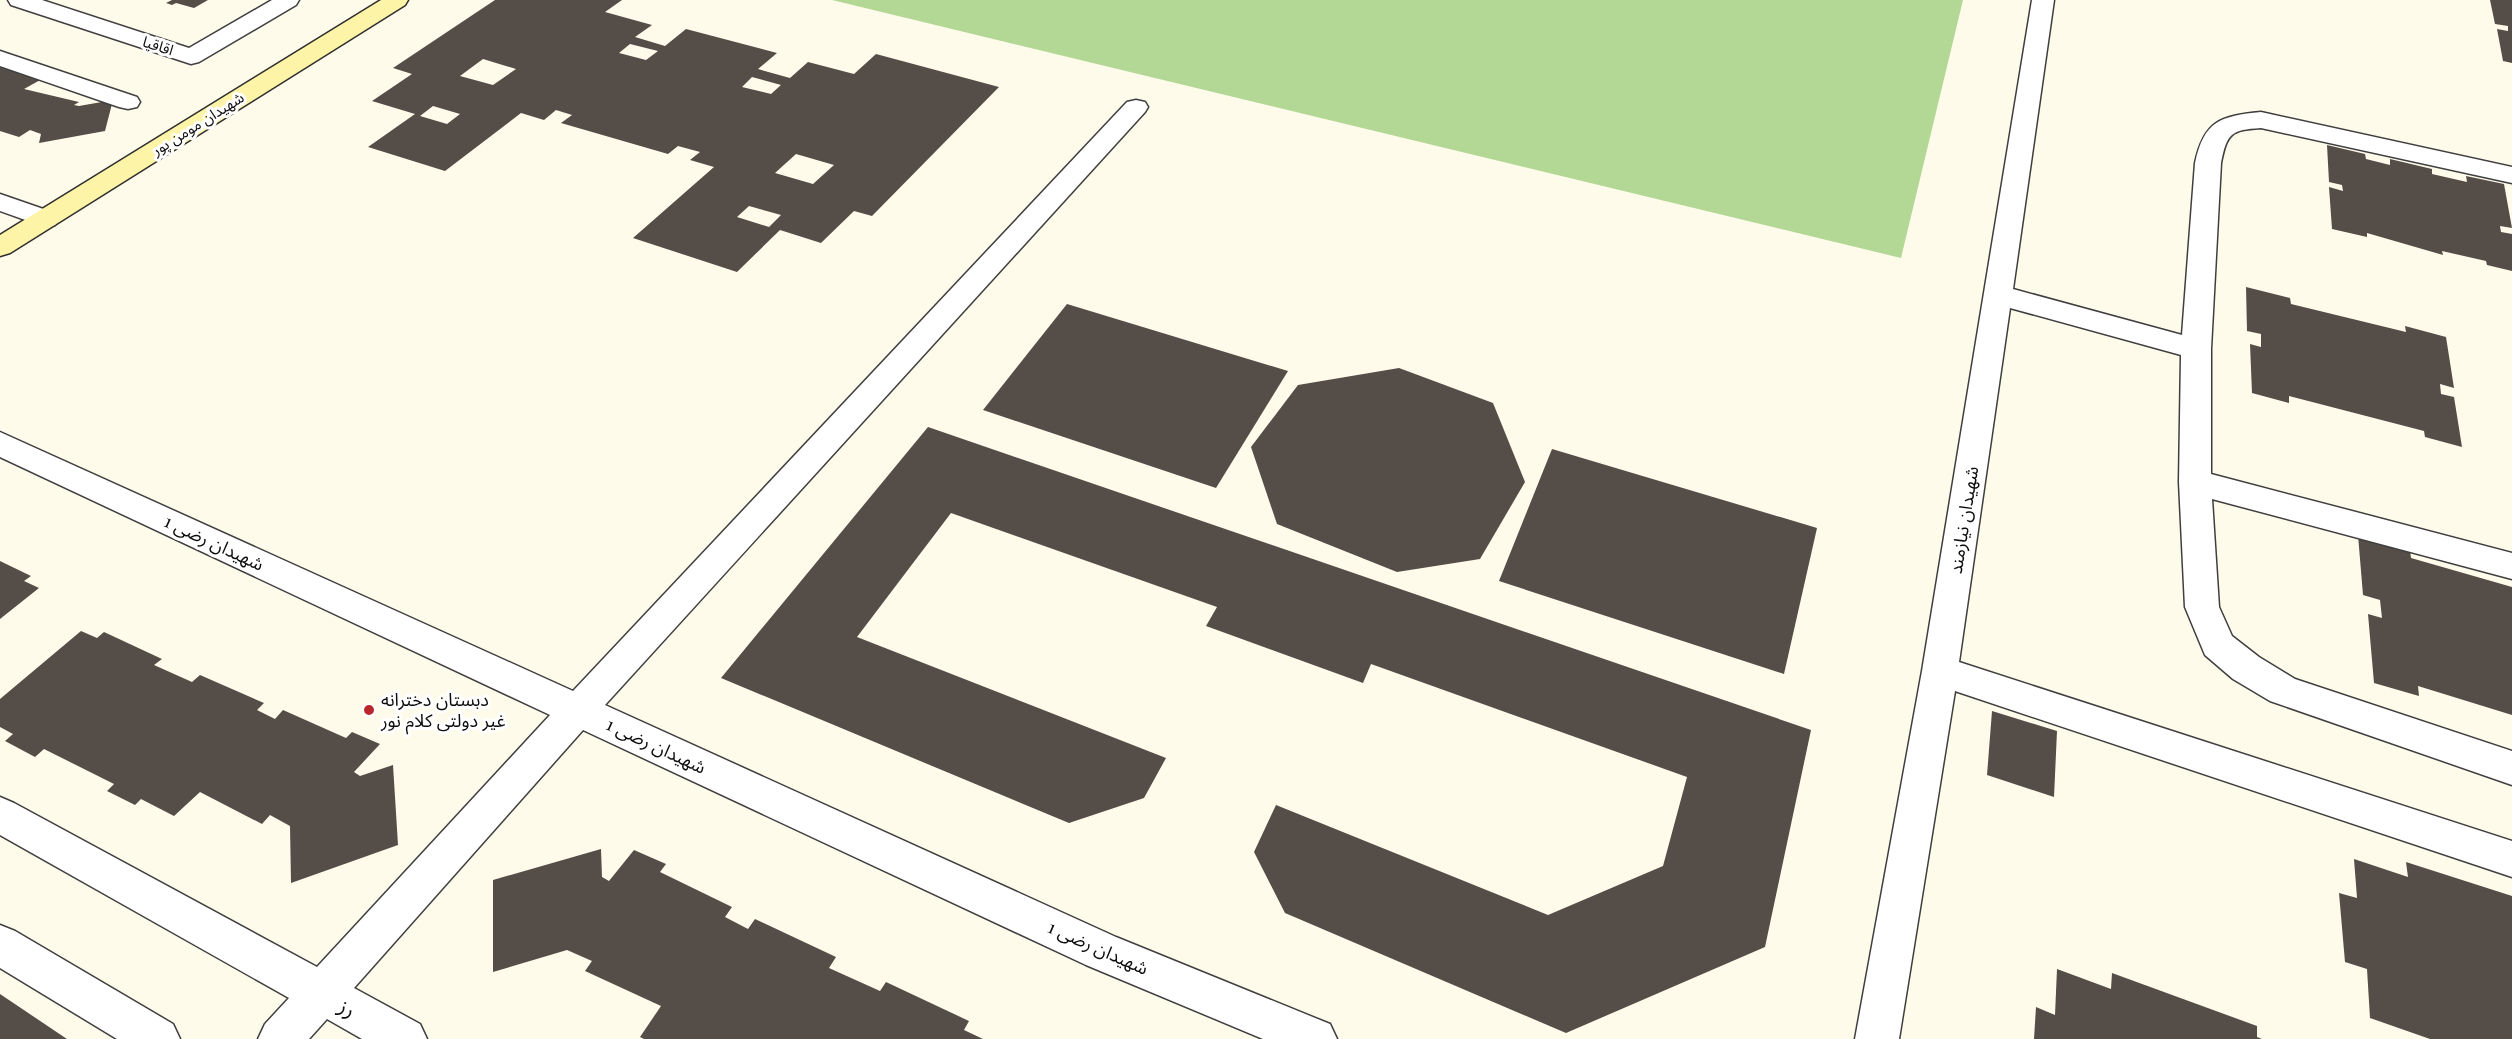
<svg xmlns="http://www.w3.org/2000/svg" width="2512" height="1039" font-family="'Playfair Display','Noto Sans Arabic',serif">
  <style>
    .forest { fill: #b3d895 }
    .building { fill: #544d48; fill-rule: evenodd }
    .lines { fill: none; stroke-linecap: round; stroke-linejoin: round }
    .street-casing { stroke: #3f3f3f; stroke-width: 3 }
    .secondary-casing { stroke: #2e2e2e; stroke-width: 3 }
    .street { fill: #fff; fill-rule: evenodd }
    .secondary { fill: #fdf4a7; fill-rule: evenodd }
    .poi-dot { fill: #b9272d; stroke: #fff; stroke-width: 2 }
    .labels { text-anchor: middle; stroke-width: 6; stroke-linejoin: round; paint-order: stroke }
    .far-street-label { font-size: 15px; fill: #0c0c0c; stroke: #fff }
    .street-label { font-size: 18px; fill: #0c0c0c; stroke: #fff }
    .poi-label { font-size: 18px; fill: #0c0c0c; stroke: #fff; text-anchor: start }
    .near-street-label { font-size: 21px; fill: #0c0c0c; stroke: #fff }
  </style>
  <rect width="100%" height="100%" fill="#fffbeb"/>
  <path class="forest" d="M832,0H1963L1901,258Z"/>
  <g class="building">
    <path d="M172,0H208L194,8L176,3L172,5L166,3Z"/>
    <path d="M495,0H622L605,12L652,25L635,37L665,46L686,29L777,53L758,69L790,78L808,62L854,74L876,54L999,87L872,216L854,211L821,243L780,230L737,272L633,238L714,167L690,160L700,152L678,146L668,154L561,123L572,115L556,110L544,120L521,113L445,171L368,147L415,114L372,101L412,74L393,68ZM630,44L658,51L646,60L619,53ZM483,59L516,69L493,85L460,76ZM752,77L781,85L771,94L742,87ZM433,106L460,114L447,124L420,116ZM796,154L834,165L813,184L775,173ZM749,206L781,215L769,227L737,217Z"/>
    <path d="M2490,0H2512V63L2503,61L2497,29L2508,31V26L2495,24Z"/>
    <path d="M0,64L42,79L24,89L79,102L74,105L79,106L113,100L105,131L39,143L41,134L30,130L19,137L0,131Z"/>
    <path d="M2327,145L2365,154L2366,159L2390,165V159L2432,169V174L2467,182L2466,176L2504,184L2512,228L2500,226L2501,232L2512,234V271L2487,265L2486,261L2442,251L2443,255L2367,233V237L2332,229L2329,187L2343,191L2342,185L2329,182Z"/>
    <path d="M2246,287L2290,298L2291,304L2406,332L2405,326L2446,337L2454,388L2440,384L2441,394L2454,397L2462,447L2425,437L2424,431L2289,396V403L2252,393L2250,344L2261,347V334L2247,331Z"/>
    <path d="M1067,304L1288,371L1216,488L983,410Z"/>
    <path d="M1399,368L1493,403L1525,482L1480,559L1397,572L1277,524L1251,447L1298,385Z"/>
    <path d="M928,427L1811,730L1765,947L1566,1033L1285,913L1254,852L1276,805L1548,915L1663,866L1687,777L1371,664L1363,683L1206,626L1217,607L951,513L857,637L1166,758L1144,798L1069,823L721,678Z"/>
    <path d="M1552,449L1817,528L1784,674L1499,581Z"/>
    <path d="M2358,535L2410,550L2411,558L2512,587V715L2418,686L2419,696L2374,683L2368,614L2382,618L2380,600L2363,595Z"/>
    <path d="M0,561L31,576L24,581L39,588L0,619Z"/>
    <path d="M81,631L97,638L104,632L162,659L154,665L192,682L200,675L264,703L257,710L275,719L283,710L346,738L352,732L380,744L354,772L360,776L393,765L398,845L291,883L290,826L270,815L262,824L200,792L174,816L141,799L135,805L107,791L114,784L44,749L35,757L5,741L13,734L0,727V699Z"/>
    <path d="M1992,711L2057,731L2054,797L1987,775Z"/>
    <path d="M601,849L602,877L609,881L634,850L666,864L660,872L732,907L725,917L748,929L755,919L836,957L829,968L880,991L886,982L969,1021L964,1030L983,1039H644L640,1037L661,1006L585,971L592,961L567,950L493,972V880Z"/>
    <path d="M2354,859L2408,877L2406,862L2512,896V1039H2430L2370,1018L2367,969L2345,962L2339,893L2357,898Z"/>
    <path d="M2057,969L2111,989L2112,973L2257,1026V1037L2262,1039H2034L2036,1007L2055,1015Z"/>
    <path d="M0,994L67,1039H0Z"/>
  </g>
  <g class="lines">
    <defs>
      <g id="street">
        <path d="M8,0H42L189,48L272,0H299L296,5L199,62L191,64L11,5Z"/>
        <path d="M2032,0H2054L2013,289L2182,335L2195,163C2204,121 2220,116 2261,112L2512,167V183L2261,128C2231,130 2227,133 2221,163L2211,349V474L2512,553V579L2212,499L2219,607L2232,636L2259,657L2295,679L2512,751V785L2270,701L2233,679L2205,655L2185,607L2179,482L2181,355L2010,308L1959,662L2512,841V877L1955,691L1899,1039H1855L1922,671Z"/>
        <path d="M0,51L137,97L140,102L137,107L128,109L119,107L0,66Z"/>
        <path d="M1136,100L1145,102L1148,107L1145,112L605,705L1116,937L1330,1024L1337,1039H1263L1086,965L583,730L354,988L420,1024L427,1039H362L327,1019L309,1039H258L265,1024L289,998L0,835V797L14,803L317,967L550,715L0,457V432L573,691L1127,102Z"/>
        <path d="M0,194L55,213L59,219L55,225L45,227L0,211Z"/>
        <path d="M0,925L15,931L173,1024L180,1039H117L0,968Z"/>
      </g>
      <path id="secondary" d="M381,0H408L405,5L10,253L0,256V235Z"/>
    </defs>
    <use href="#street" class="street-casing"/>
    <use href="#secondary" class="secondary-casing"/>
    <use href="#street" class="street"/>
    <use href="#secondary" class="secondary"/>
  </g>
  <circle class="poi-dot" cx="369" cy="710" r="6"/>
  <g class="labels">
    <g class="far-street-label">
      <text transform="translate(158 46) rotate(18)" y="5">اقاقیا</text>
      <text transform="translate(198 124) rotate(-32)" y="5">شهیدان مومن پور</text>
    </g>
    <g class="street-label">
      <text transform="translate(1964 520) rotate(-81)" y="6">شهیدان نیازمند</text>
      <text transform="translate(214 543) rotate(25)" y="6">شهیدان رضی 1</text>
      <text transform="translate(656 746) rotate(25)" y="6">شهیدان رضی 1</text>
      <text transform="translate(1098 948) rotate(24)" y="6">شهیدان رضی 1</text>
    </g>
    <g class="poi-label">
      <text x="381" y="706">دبستان دخترانه<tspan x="381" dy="21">غیر دولتی کلام نور</tspan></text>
    </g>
    <g class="near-street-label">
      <text transform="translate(347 1008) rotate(28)" y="7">رز</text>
    </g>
  </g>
</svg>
